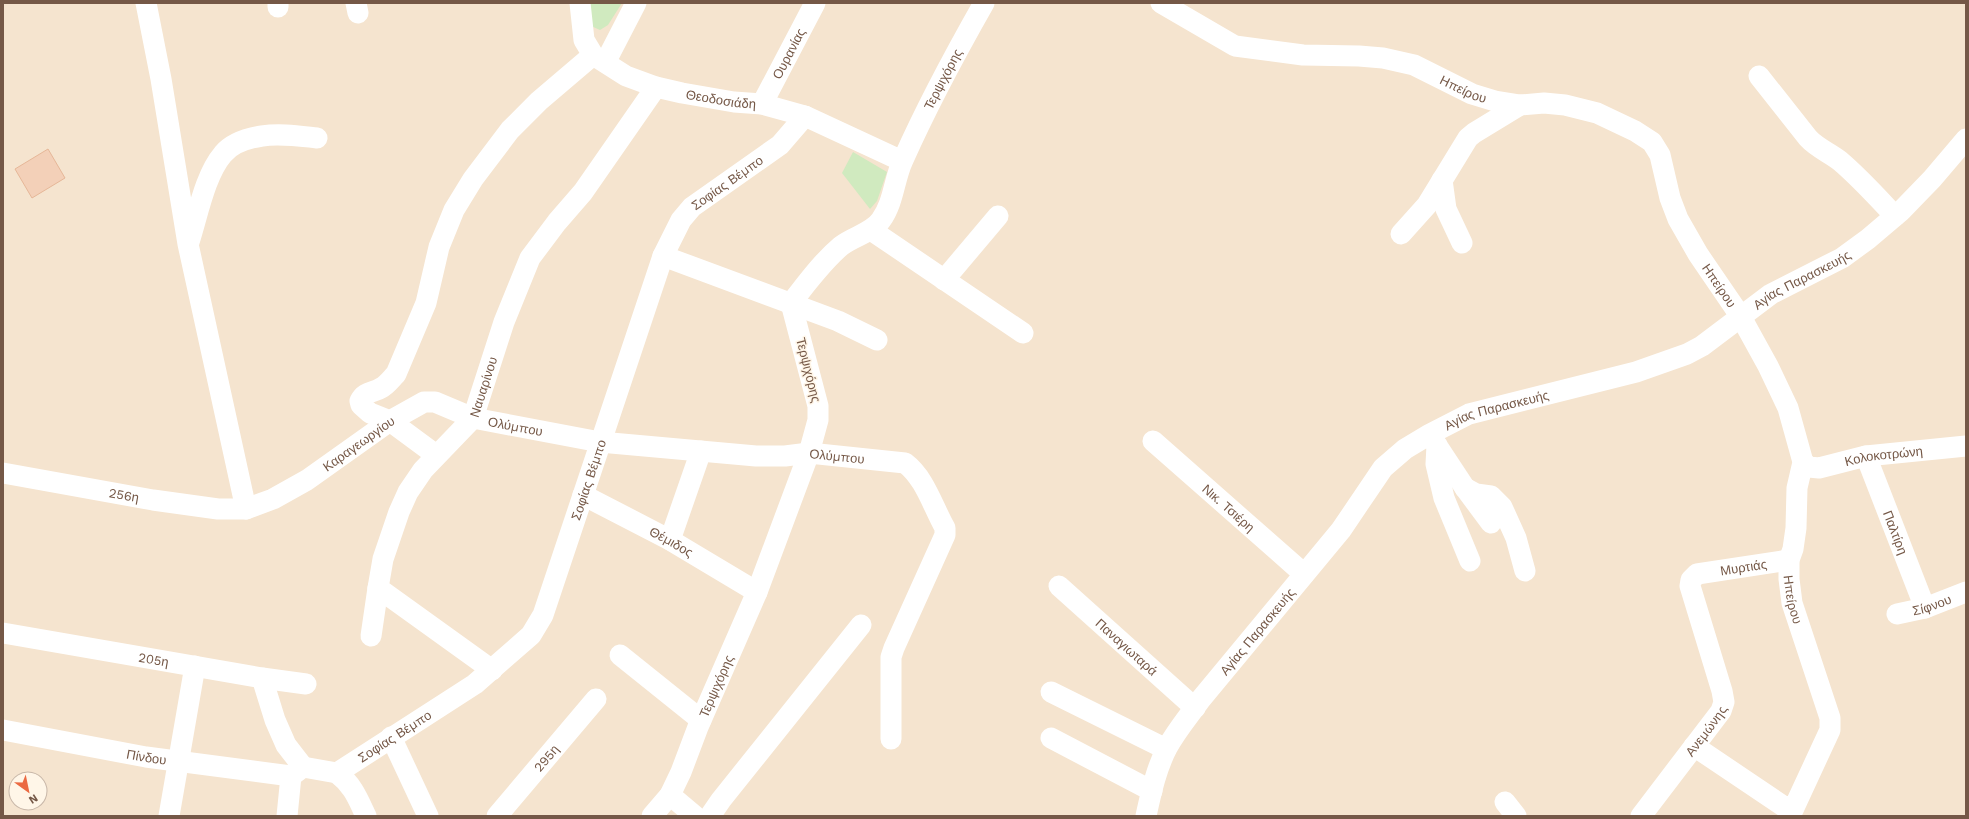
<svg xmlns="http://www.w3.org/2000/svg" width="1969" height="819" font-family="'Work Sans',sans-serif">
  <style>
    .residential { fill: #f5e4cf; fill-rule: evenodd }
    .green { fill: #d0eabf }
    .building { fill: #f3d0b8; stroke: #e6b798 }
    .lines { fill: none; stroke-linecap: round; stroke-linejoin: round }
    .minor { stroke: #fff; stroke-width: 21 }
    .labels { text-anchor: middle; stroke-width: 3; stroke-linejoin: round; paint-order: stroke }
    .street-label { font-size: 13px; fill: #755847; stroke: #fff6e8 }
  </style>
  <rect width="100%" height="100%" fill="#fdf2e1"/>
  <path class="residential" d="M3,3H1966V816H3ZM16,779H40V803H16Z"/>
  <g class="green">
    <path d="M589,3H622L608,25L600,30L591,26Z"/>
    <path d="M853,152L887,172L877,201L870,209L842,173Z"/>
  </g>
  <path class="building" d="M48,149L65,178L32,198L15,169Z"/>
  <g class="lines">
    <g class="minor">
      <path d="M146,3L161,79L188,244L246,509"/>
      <path d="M278,3V7"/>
      <path d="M356,3L358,13"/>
      <path id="s1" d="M580,3L584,40L593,55L626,76L656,87L682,93L734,102L762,104L805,116L902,161"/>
      <path id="s2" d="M1161,3L1235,46L1303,55L1359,56L1383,58L1414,65L1472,94L1495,101L1520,105L1544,103L1565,105L1597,113L1635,131L1652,142L1660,155L1670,198L1678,219L1698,254L1741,317L1768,366L1788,408L1803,462L1797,488L1796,528L1793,549L1789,560V579L1792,603L1830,718V730L1792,812L1694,746"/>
      <path d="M606,61L636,3"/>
      <path d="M1759,76L1808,138C1817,148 1830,153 1840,161C1860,178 1877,197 1895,216"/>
      <path id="s3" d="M762,104L815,3"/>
      <path d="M1442,180L1446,209L1462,243"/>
      <path d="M871,230L1023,333"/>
      <path d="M1401,234L1427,205L1468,138L1474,133L1520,105"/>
      <path d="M189,242C198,214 205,175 223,154C232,143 249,138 262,136C280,133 299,136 317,138"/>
      <path d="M663,256L838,321L877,340"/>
      <path d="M944,280L998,216"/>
      <path id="s4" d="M1153,441L1304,574"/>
      <path d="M1434,441L1465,488L1491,523"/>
      <path d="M1437,445L1436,464L1444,498L1470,561"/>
      <path d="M436,455L390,421L370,413L361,405L360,401C365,391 373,393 381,388C387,385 391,379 396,374L426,303L439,247L454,210L473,179L510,130L539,101L593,55"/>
      <path id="s5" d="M1866,456L1925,608"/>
      <path id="s6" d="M1803,462L1809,467L1819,468L1866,456L1966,446"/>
      <path id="s7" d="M3,473L153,500L218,509H246L273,499L307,480L390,421L424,402H435L473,418L600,442L756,456H785L809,453L905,463C925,478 933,507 945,528V535L894,648L891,657V739"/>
      <path d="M1465,488L1476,494L1491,496L1502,507L1516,538L1525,571"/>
      <path id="s8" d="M583,495L670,540L757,592"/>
      <path d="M670,540L701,451"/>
      <path id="s9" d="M1059,586L1195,708"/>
      <path id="s10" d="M1897,614L1925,608L1966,592"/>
      <path id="s11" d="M3,633L262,678L306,684"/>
      <path d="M371,636L378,588"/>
      <path d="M620,655L701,720"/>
      <path id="s12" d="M492,670L378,588L383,559L399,512L408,492L423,470L473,418L504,322L530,258L557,222L583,192L656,87"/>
      <path d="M262,678L275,720L286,745L303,767L291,776L287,816"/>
      <path d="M1051,692L1166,749"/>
      <path id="s13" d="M3,730L146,757L291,776"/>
      <path d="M391,737L428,816"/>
      <path d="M1051,738L1152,791"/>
      <path id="s14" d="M303,767L337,773L475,684L531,635L543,615L663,256L681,220L692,207L780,145L805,116"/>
      <path d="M337,773C353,785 358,799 366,816"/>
      <path d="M670,795L695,816"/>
      <path d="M1505,802L1516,816"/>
      <path d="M169,816L195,666"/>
      <path id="s15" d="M497,816L596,699"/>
      <path id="s16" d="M652,816L670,795L681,772L698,727L757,592L809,453L818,420V406L791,303C807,283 822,262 841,246C854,236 872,233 881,220C894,202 894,179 903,160C927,106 955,54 984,3"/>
      <path d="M710,816L721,800L861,625"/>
      <path id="s17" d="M1146,816C1151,793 1156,769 1167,748C1176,731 1189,716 1201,699L1341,530L1383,468L1405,449L1430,434L1469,414L1636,372L1687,354L1702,346L1771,294L1842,258L1868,239L1901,211L1932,179L1966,139"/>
      <path id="s18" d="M1641,816L1721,711L1724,702L1722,691L1690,586L1691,580L1697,574L1789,560"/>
    </g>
  </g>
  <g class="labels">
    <g class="street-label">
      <text dy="5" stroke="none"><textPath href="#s3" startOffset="57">Ουρανίας</textPath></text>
      <text dy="5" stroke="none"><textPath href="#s16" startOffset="830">Τερψιχόρης</textPath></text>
      <text dy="5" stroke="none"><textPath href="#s2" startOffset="321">Ηπείρου</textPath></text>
      <text dy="5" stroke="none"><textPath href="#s1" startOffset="192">Θεοδοσιάδη</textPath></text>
      <text dy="5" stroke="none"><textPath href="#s14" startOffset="775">Σοφίας Βέμπο</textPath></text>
      <text dy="5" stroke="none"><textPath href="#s17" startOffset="891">Αγίας Παρασκευής</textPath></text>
      <text dy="5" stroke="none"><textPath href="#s2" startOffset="681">Ηπείρου</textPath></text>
      <text transform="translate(809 370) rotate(76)" y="5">Τερψιχόρης</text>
      <text dy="5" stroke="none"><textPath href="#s12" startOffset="373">Ναυαρίνου</textPath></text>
      <text dy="5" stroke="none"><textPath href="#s17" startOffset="555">Αγίας Παρασκευής</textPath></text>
      <text dy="5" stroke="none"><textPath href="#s7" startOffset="550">Ολύμπου</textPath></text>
      <text dy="5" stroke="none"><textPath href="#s7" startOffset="377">Καραγεωργίου</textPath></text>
      <text dy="5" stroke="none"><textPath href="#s7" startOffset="874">Ολύμπου</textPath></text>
      <text dy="5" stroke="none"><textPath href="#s6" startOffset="84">Κολοκοτρώνη</textPath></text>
      <text dy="5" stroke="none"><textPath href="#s14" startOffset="439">Σοφίας Βέμπο</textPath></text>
      <text dy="5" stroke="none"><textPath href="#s7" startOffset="123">256η</textPath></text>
      <text dy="5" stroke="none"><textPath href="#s4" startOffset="101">Νικ. Τσιέρη</textPath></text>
      <text dy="5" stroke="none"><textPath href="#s5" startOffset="82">Παλτίρη</textPath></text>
      <text dy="5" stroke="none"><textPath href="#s8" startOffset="100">Θέμιδος</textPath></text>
      <text dy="5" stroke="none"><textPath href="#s18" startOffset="324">Μυρτιάς</textPath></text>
      <text dy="5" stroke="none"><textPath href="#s2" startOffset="1017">Ηπείρου</textPath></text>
      <text dy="5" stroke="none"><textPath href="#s10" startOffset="36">Σίφνου</textPath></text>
      <text dy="5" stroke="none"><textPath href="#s17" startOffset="219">Αγίας Παρασκευής</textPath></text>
      <text dy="5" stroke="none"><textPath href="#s9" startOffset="91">Παναγιωταρά</textPath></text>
      <text dy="5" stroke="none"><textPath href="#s11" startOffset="153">205η</textPath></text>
      <text dy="5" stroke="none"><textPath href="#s16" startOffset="146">Τερψιχόρης</textPath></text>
      <text dy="5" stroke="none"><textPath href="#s18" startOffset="107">Ανεμώνης</textPath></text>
      <text dy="5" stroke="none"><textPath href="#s14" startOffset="103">Σοφίας Βέμπο</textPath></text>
      <text dy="5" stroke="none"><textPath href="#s13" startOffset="146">Πίνδου</textPath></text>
      <text dy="5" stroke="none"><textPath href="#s15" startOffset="76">295η</textPath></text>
    </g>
  </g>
  <rect width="1969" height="819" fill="none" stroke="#755847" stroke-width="8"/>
  <g transform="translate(28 791) rotate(147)"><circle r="19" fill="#fff6e8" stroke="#c8b7a8"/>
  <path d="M0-3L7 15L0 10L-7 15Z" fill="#eb6a42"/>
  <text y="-6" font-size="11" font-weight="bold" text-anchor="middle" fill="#755847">N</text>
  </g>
</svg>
